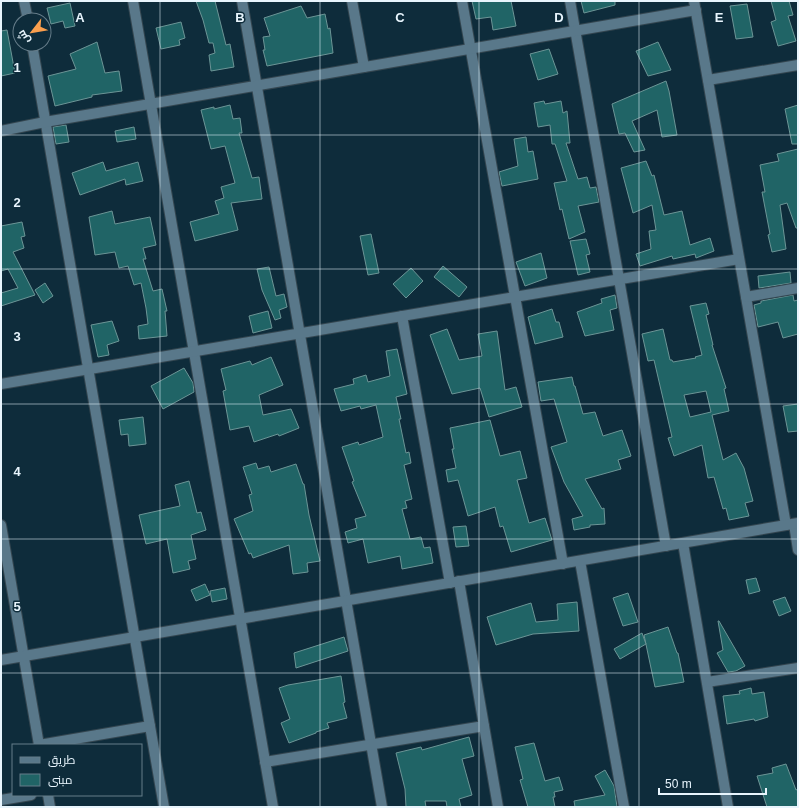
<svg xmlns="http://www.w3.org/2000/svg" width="799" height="808" font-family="Helvetica,Cairo,sans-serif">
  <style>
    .building { fill: #206466; stroke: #6c9596; fill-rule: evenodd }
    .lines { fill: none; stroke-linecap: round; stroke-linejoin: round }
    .minor-casing { stroke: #344650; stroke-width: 12 }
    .minor { stroke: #59788a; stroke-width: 10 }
    .grid { fill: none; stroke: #e8f5fd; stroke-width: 1; stroke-opacity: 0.55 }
    .grid-label { font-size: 13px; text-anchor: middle; font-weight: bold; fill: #e8f5fd; stroke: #0e2c3b; stroke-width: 3; stroke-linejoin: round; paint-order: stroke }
  </style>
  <rect width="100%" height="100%" fill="#0e2c3b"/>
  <g class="building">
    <path d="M196,1H215L226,45L230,44L234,67L211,71L209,55L215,53L213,43H209L203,20Z"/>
    <path d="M472,1H511L516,26L493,30L491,17L476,19Z"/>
    <path d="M581,1H615V5L584,13Z"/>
    <path d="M771,1H789L793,15L788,16L796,41L778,46L771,22L776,20Z"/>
    <path d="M70,3L75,26L65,28L63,21L51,24L47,8Z"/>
    <path d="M747,4L753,37L736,39L730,6Z"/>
    <path d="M301,6L307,18L325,14L328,29L330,28L333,53L267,66L263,50H265L263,37L270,36L264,18Z"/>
    <path d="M181,22L185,38L179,40L180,45L161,49L156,28Z"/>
    <path d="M7,30L15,73L1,76V31Z"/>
    <path d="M97,42L105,73L119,71L122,91L92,95V97L55,106L48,76L76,69L70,54Z"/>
    <path d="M658,42L671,70L648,76L636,51Z"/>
    <path d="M549,49L558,74L538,80L530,54Z"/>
    <path d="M666,81L669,91L677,135L662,137L657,110L632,121L645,150L634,152L625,133L619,134L612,104Z"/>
    <path d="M544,101L545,104L561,101L563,113L567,111L570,143H566L578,179L587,177L590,188L596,187L599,202L578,206L585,232L569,239L562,209L560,210L554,183L567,181L555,144H552L550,125L538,127L534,103Z"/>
    <path d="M230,105L233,119L240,118L242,133H239L252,178L259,177L262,199L231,203L238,230L195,241L190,222L219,214L215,201L224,198L221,187L235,183L225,146L211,149L201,110L214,107V109Z"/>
    <path d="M798,105V144H792L785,109Z"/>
    <path d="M66,125L69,142L56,144L53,127Z"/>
    <path d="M134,127L136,139L117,142L115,131Z"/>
    <path d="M526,137L528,152L533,151L538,179L502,186L499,172L518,166L514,139Z"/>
    <path d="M798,149V228H796L787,203L780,205L786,249L772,252L768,235L770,234L762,192H765L760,165L779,161L777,154Z"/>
    <path d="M646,161L652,176L654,175L664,215L682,211L690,245L710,238L714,251L696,258L695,254L673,259L672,256L640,266L636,254L651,249L649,231L656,230L652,205L633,213L621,168Z"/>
    <path d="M103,162L106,171L138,162L143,181L126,185L125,179L80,195L72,173Z"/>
    <path d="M112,211L115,224L150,217L156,245L143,248L146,259H143L153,291L162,289L167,311H165L167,336L139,339L138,326L148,324L146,308L141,283L134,285L128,266L119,268L115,252L95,255L89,217Z"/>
    <path d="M22,222L25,236L21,237L24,248L13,252L35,295L1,306V293L18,288L8,269L1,271V226Z"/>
    <path d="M371,234L379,273L368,275L360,236Z"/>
    <path d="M586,239L590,254L586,255L590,272L578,275L570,241Z"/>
    <path d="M541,253L547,278L525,286L516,262Z"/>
    <path d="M443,266L467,287L459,297L434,277Z"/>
    <path d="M269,267L276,296L284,294L287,307L279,310L281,318L275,320L262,290L257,269Z"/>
    <path d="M411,268L423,281L406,298L393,284Z"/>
    <path d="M790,272L791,283L759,288L758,276Z"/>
    <path d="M45,283L53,296L43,303L35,290Z"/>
    <path d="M615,295L617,308L610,310L614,330L585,336L577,312L602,303L601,299Z"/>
    <path d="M793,295L794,301L798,300V334L783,338L778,322L758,327L754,305L761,303V301Z"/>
    <path d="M706,303L709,314L706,315L713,345H712L726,388L724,389L729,411L712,415L723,460L736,453L744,468L753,501L745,503L749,516L729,520L726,508L723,509L714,477L708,478L702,445L674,456L668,438L672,437L654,360L648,361L642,334L663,329L670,360H672L673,362L696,358L695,357L702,355L690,306ZM706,391L711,412L690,417L684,395Z"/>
    <path d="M552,309L556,322H559L563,337L535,344L528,317Z"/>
    <path d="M268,311L272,328L253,333L249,316Z"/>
    <path d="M112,321L119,341L107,345L109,355L98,357L91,325Z"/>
    <path d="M447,329L459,360L482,356L478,334L497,331L505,390L516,387L522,407L489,417L480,388L452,394L430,335Z"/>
    <path d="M397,349L407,394L396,397L401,419H399L406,453L409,452L411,463L404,465L412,499L405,501L407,508L402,509L410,539L421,537L424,548L430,547L433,563L402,569L400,556L368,563L363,539L348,543L345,532L357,528L355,519L366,516L352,482L354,481L342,447L358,442L359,445L383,437L376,405L361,409L360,406L341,411L334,389L354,384L353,379L366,375L368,382L390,376L386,351Z"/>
    <path d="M271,357L283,385L259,395L263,415L291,409L299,428L279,436L278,434L254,442L249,426L230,430L223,391L226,390L221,369L250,361L252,365Z"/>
    <path d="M184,368L193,383L194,392L163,409L151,386Z"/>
    <path d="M572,377L574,386H575L583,414L595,412L603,436L622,430L631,456L618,460L621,469L585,479L602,509L604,508L605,524L590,525V527L574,530L572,519L583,516L564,482L551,447L567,442L554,399L541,401L538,382Z"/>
    <path d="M798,404V431L788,432L783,406Z"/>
    <path d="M143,417L146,444L129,446L128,434L121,435L119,420Z"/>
    <path d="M490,420L500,456L520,451L527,478L517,480L529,523L545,518L552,540L511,552L503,526L500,527L495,507L468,516L458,480L448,482L446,470L456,468L452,449H454L450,428Z"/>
    <path d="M256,463L258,469L269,466L271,472L296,464L303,484H304L309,515L320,561L307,563L308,572L293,574L289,545L253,558L251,553L249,554L234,519L253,511L249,495L252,494L243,467Z"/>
    <path d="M189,481L197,513L201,512L206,530L191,535L196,559L188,561L190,569L173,573L167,539L146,544L139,515L180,506L175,485Z"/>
    <path d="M466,526L469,546L456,547L453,527Z"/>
    <path d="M756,578L760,591L749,594L746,580Z"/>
    <path d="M205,584L210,595L196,601L191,590Z"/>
    <path d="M225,588L227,599L212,602L210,591Z"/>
    <path d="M628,593L638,622L623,626L613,598Z"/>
    <path d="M785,597L791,611L779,616L773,601Z"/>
    <path d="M577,602L579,631L533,634L496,645L487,617L531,603L536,622L558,620L557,604Z"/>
    <path d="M718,621H719L745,666L736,671L728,672L717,653L723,650Z"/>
    <path d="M668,627L677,653H678L684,682L655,687L644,635Z"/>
    <path d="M642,633L646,644L620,659L614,649Z"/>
    <path d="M344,637L348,651L296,668L294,653Z"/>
    <path d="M341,676L345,702L343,703L347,718L327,723L329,728L316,732V733L289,743L281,723L290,719L279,688L288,685Z"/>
    <path d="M751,688L752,694L764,692L768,717L755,721L754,719L727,724L723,696L740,694L739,691Z"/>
    <path d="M469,737L474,756L462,759L472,795L459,799L461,807H447L446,801H425L426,807H406L405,789L396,753L421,747L422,750Z"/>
    <path d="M534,743L545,781L559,777L563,790L554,792L555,797H553L555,807H528L520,780L523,779L515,747Z"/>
    <path d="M786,764L796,790L798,789V807H767L757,776L773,773L772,768Z"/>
    <path d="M605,770L614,786L617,807H575L574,801L605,795L595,776Z"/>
  </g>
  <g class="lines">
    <defs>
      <g id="minor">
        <path d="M24,1L28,20"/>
        <path d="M133,1L273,807"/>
        <path d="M242,1L382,807"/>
        <path d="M352,1L364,67"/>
        <path d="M462,1L563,564"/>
        <path d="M570,1L666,546"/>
        <path d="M694,1L786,525"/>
        <path d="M32,44L164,807"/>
        <path d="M708,80L798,65"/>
        <path d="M1,131L45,122L696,10"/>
        <path d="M746,297L798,288"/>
        <path d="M402,316L450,583"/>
        <path d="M1,384L739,259"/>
        <path d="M794,524L798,550"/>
        <path d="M1,525L39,745"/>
        <path d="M683,543L728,807"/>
        <path d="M580,561L624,807"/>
        <path d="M459,581L498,807"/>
        <path d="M1,660L798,523"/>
        <path d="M707,682L798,668"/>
        <path d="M39,745L150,726"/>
        <path d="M265,762L484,726"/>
        <path d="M48,795L50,807"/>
        <path d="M1,800L31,795"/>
      </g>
    </defs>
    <use href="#minor" class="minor-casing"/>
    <use href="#minor" class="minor"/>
  </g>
  <path class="grid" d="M160,1V807M320,1V807M479,1V807M639,1V807M1,135H798M1,269H798M1,404H798M1,539H798M1,673H798"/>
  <g class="grid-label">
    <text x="80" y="22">A</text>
    <text x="240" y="22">B</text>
    <text x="400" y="22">C</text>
    <text x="559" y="22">D</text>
    <text x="719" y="22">E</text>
    <text x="17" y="72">1</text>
    <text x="17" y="207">2</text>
    <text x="17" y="341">3</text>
    <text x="17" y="476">4</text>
    <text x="17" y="611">5</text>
  </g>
  <rect width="799" height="808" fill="none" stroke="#e8f5fd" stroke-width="4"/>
  <rect x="12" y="744" width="130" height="52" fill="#0e2c3b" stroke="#657c89"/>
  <rect x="20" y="757" width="20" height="6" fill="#59788a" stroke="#657c89"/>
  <text x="48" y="764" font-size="12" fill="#e8f5fd">طريق</text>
  <rect x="20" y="774" width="20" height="12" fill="#206466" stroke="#657c89"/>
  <text x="48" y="784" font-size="12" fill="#e8f5fd">مبنى</text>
  <g transform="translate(32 32) rotate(239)"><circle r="19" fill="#0e2c3b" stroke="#657c89"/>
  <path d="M0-3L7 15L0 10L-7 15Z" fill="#fa9f4e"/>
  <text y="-6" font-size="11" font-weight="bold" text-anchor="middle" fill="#e8f5fd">ش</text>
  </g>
  <path d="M659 788v6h107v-6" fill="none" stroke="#e8f5fd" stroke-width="2"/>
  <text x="665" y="788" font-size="12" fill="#e8f5fd" stroke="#0e2c3b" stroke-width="3" paint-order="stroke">50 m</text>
</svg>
